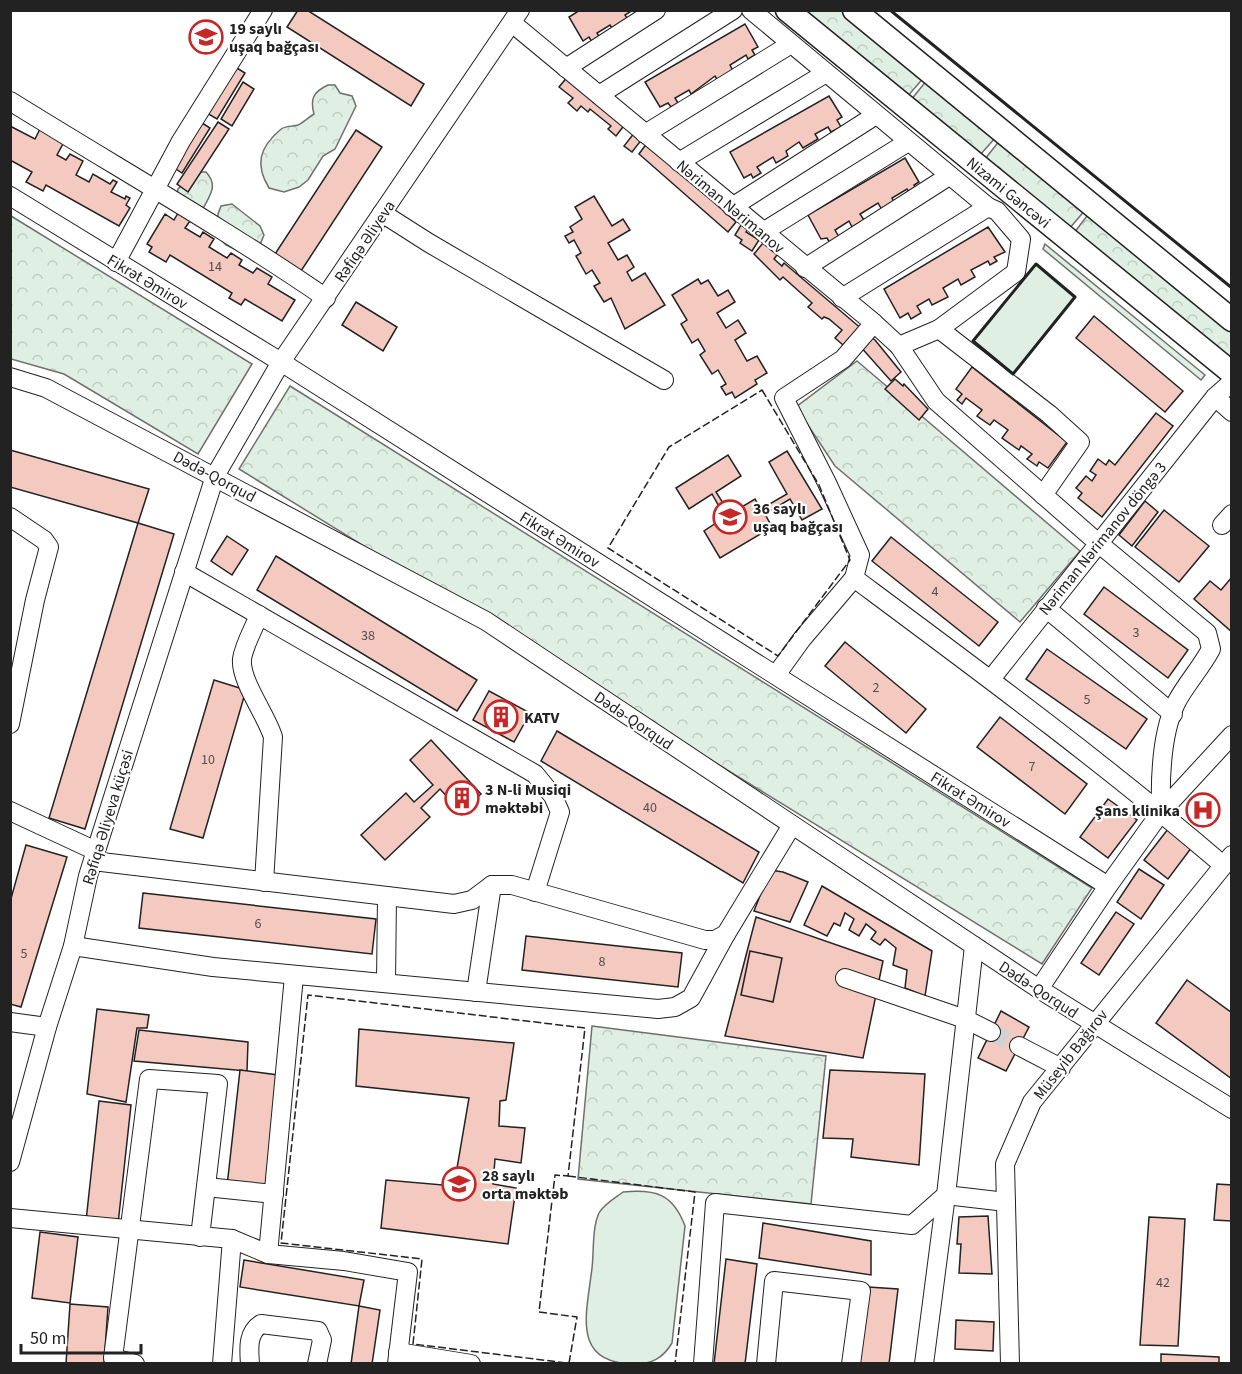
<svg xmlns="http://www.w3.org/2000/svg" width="1242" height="1374" font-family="'Source Sans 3',sans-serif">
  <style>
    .grass { fill: #e0efe3; stroke: #6f6f6f; stroke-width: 1.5 }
    .forest { fill: url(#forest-crowns); stroke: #6f6f6f; stroke-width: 1.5 }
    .building { fill: #f3c9c0; stroke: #222; stroke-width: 1.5 }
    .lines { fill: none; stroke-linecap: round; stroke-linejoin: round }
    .minor-tunnel { stroke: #d3d3d3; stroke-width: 18; stroke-dasharray: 18 9; stroke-linecap: butt }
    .minor-casing { stroke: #222; stroke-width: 20 }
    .major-casing { stroke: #222; stroke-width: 25 }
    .minor { stroke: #fff; stroke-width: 18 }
    .major { stroke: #fff; stroke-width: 22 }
    .fence { stroke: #222; stroke-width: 1.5; stroke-dasharray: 8 3; stroke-linecap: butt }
    .wall { stroke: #222; stroke-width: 3 }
    .labels { text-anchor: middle; stroke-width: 4.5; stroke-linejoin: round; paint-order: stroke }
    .number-label { font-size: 14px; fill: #564c4a }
    .poi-label { font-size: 16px; font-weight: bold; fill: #222; stroke: #fff; text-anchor: start }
    .street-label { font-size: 16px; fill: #222; stroke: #fff }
  </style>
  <defs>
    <pattern id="forest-crowns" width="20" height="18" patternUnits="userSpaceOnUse" patternTransform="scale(1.5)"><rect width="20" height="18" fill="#e0efe3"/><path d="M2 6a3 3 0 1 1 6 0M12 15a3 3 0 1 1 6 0" fill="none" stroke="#c0cdc2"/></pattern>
  </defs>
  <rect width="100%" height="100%" fill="#fff"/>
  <g class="grass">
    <path d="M1045,244L1205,375L1201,380L1043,249Z"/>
    <path d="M1036,264L1075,297L1013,374L973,341Z"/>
    <path d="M623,1192C656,1189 673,1194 685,1226L672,1343C663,1358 652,1364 635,1364C570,1364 587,1312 592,1268C594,1251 592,1228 599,1213C604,1204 615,1198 623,1192Z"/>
  </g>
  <g class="forest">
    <path d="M802,11H845L925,76L907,97Z"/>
    <path d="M927,80L996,137L980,155L911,100Z"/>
    <path d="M328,85H335L340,93L352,96L356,106L335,149L323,156L308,180L299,187L284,192L269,188C255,165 259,148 280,130C285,125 292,127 298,125C303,123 309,117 314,114C310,99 313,92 328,85Z"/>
    <path d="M1000,140L1086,209L1069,229L985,159Z"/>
    <path d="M197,172H206C218,185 211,193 204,207L200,209L176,199L178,189Z"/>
    <path d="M232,204L260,226L264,235L257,252L248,256L226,245L217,236L218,214L221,206Z"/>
    <path d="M1090,212L1231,330V363L1074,233Z"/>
    <path d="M11,216L252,364L198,454L64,374L11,359Z"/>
    <path d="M857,361L1080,551L1020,622L835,466L796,407Z"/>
    <path d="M290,386L1092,888L1042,964L239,469Z"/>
    <path d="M592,1026L826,1056L811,1204L578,1179Z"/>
  </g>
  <g class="building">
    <path d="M298,10H307L424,84L411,106L287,27Z"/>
    <path d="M580,10H633L625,15L629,21L613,30L610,25L597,33L600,38L592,42L589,37L583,41L569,17Z"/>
    <path d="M745,24L758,47L752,50L755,55L748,59L746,55L730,65L733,71L718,81L715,76L691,94L689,90L675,98L678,103L671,107L668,103L660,107L645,82Z"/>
    <path d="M232,65L245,73L217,119L205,112Z"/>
    <path d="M569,75L626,123L616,136L608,129L611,126L590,109L588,112L581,106L577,111L568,103L573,98L559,87Z"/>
    <path d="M243,82L254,89L232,126L221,119Z"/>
    <path d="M829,96L842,117L837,120L841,127L831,132L828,127L815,134L818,139L803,148L799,142L786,151L788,156L776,163L773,157L757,167L761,173L753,178L751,174L744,178L730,152Z"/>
    <path d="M199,121L210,128L182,173L170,165Z"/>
    <path d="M218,122L229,129L188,192L177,184Z"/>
    <path d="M10,126L35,139L40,129L64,142L57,155L66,160L70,154L83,161L76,175L89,182L93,174L110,184L113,180L117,182L111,192L125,199L126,196L130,198L126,205L130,208L119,226L46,185L43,191L26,182L32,172L10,160Z"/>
    <path d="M356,130L382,147L301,271L275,254Z"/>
    <path d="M635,132L643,138L632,152L624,146Z"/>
    <path d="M647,143L736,222L728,232L639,154Z"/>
    <path d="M905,158L919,182L914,185L917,190L910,194L907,189L892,198L894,202L882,210L878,203L860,214L864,220L852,227L849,221L835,230L839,237L830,243L827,238L821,239L808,215Z"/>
    <path d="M594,196L612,226L623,219L630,230L608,243L618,260L627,255L634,267L627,272L632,281L645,273L665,305L625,329L611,298L604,302L594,286L600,283L592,270L586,274L576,256L581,253L574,240L569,243L565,236L573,232L570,227L582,219L575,207Z"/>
    <path d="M178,213L190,221L185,228L200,237L203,232L214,239L209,247L227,258L231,253L242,260L239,265L253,273L257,268L272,277L268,284L295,300L282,321L245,299L241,305L229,298L232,293L170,255L166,262L149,252L152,247L147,244L165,214L174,220Z"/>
    <path d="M741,225L748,229L746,232L759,240L752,251L740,243L742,240L735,235Z"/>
    <path d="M988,227L1005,252L994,257L997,261L990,265L988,261L971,270L975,277L961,285L958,279L943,288L948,297L932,305L929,299L917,306L921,313L911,319L908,313L900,318L884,289Z"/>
    <path d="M763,243L777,255L774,259L782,266L784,263L863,330L855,340L849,338L843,345L835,338L842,330L829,319L824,317L822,319L808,307L812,303L783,277L780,280L754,254Z"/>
    <path d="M698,279L701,284L708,280L718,296L728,290L735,302L717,313L726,328L738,320L746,333L735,340L747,361L757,356L767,373L755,380L757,384L735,398L732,392L726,395L721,387L726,384L718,370L712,374L700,355L705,351L698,339L692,343L681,324L687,320L672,295Z"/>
    <path d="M356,302L397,327L383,351L342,325Z"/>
    <path d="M1094,316L1183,391L1165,412L1076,338Z"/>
    <path d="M868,335L875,340L901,372L891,381L859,345Z"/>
    <path d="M972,367L1067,442L1048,468L1039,462L1037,466L1027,459L1032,454L1021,446L1019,450L1002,438L1008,430L994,420L990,425L977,416L982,410L966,398L962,404L957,400L962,394L956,389Z"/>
    <path d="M895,379L903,386L904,384L928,409L919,420L885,389Z"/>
    <path d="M1156,413L1173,426L1102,517L1078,498L1082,493L1076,488L1086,476L1092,481L1096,475L1090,471L1098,459L1106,465L1109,460L1115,465Z"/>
    <path d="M10,450L149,489L138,523L10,487Z"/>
    <path d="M787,451L822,509L802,520L790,499L765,514L772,527L720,558L704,531L725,517L712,494L689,509L676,488L728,455L741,476L716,492L730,514L755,499L761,509L787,494L769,462Z"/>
    <path d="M1145,501L1158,512L1132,546L1119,535Z"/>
    <path d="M1164,510L1209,546L1179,582L1135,547Z"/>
    <path d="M138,523L174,534L85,829L49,818Z"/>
    <path d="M227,536L248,550L232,575L211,561Z"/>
    <path d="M891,537L998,622L979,646L872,561Z"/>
    <path d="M276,556L477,680L457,711L257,590Z"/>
    <path d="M1232,577V632L1194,599L1210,581L1221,590Z"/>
    <path d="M1104,587L1188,650L1168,678L1084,614Z"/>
    <path d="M845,642L926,709L906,733L825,666Z"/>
    <path d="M1047,649L1147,719L1126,749L1026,679Z"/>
    <path d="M214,680L246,690L203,838L170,829Z"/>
    <path d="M489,691L530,713L514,742L473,720Z"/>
    <path d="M1000,717L1087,784L1065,814L977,747Z"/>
    <path d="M557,731L759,852L743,883L541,761Z"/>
    <path d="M431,740L481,794L461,812L440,789L421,808L430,817L385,860L361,835L406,793L414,802L433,785L410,760Z"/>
    <path d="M1108,799L1137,820L1108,858L1080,837Z"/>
    <path d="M1168,829L1192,847L1168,879L1144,860Z"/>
    <path d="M26,845L67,857L21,1007L10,1004V902Z"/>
    <path d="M1139,869L1164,885L1141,919L1117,902Z"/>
    <path d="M770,870L783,872L808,882L790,922L754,911Z"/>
    <path d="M822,886L932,951L925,996L905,988L907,970L893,965L896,948L885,939L880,945L871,939L876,932L866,924L859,936L849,930L854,919L845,913L840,926L834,923L827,936L804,925Z"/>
    <path d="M143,893L376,919L372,954L139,928Z"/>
    <path d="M1116,912L1134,924L1099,975L1081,963Z"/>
    <path d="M756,917L883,961L863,1058L725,1036Z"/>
    <path d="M526,936L682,953L678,987L522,970Z"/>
    <path d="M750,951L782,958L773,1002L741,995Z"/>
    <path d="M1187,980L1232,1013V1079L1156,1023Z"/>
    <path d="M97,1009L149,1015L147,1028H137L126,1102L87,1094Z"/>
    <path d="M1001,1011L1029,1027L1006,1071L978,1058Z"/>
    <path d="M359,1029L514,1043L506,1100L500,1101L499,1126L525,1128L521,1163L495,1159L493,1184L516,1188L508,1244L381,1228L386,1180L454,1186L469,1098L356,1086Z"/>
    <path d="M139,1030L248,1042L247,1071L134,1061Z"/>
    <path d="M240,1070L278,1075L265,1190L227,1186Z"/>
    <path d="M830,1070L925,1074L919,1165L851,1157L853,1139L823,1138Z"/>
    <path d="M99,1101L131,1105L118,1224L86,1221Z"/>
    <path d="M1217,1184L1232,1185V1221L1214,1220Z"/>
    <path d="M988,1216L992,1274L959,1273L961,1244H957L959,1217Z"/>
    <path d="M1149,1217L1185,1219L1178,1346L1140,1345Z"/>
    <path d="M763,1223L871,1241V1275L759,1258Z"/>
    <path d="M40,1232L78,1237L70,1303L32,1298Z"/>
    <path d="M726,1259L757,1264L745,1364H714Z"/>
    <path d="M244,1260L364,1280L359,1306L240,1287Z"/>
    <path d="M868,1287L898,1289L889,1364H859Z"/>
    <path d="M70,1304L108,1307L104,1364H66Z"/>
    <path d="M359,1306L380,1310L372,1364H351Z"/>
    <path d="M956,1320L994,1322L993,1351L955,1349Z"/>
    <path d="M1161,1354L1219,1357V1364H1161Z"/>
  </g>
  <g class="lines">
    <path class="minor-tunnel" d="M991,1032L1019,1046"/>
    <defs>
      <g id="minor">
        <path d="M751,10L988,207"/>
        <path d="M512,23L874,323L899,346L936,401L1097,542L1207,633L1211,649C1201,668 1185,685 1176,703C1161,734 1160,779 1161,812"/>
        <path d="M566,68L656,10"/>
        <path d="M599,95L733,10"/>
        <path d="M10,101C116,167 224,228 326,298"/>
        <path d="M645,134L791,44"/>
        <path d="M679,162L826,73"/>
        <path d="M10,196L281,362L1108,886"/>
        <path d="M732,207L876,115"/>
        <path d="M382,213L429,243L664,380"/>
        <path d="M763,232L908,142"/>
        <path d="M116,262L181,141L263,10"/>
        <path d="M805,268L949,176"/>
        <path d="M842,298L988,207L997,211L1021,239L1016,272L939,329L899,346"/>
        <path d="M939,329L1049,414L1080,442L1043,495"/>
        <path d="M10,377L46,388L486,621L1039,989L1232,1109"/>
        <path d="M1215,397L1232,412"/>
        <path d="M10,517L44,540L49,547L35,600L10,724"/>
        <path d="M1222,525L1232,514"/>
        <path d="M184,572L535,774L553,796L560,812L535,892"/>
        <path d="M854,578L860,555L827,483L784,398L843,359L874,323"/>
        <path d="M1046,608L1173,714"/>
        <path d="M259,615C254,628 244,645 242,659C240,681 266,714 273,737L264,882"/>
        <path d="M776,675L802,639L854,578C979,671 1105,764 1223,865"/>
        <path d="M991,679L1215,397L1232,382"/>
        <path d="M10,811L96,851"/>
        <path d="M93,861L454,904L472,900L492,885H512L705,940H715L726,934L792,825"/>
        <path d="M73,946L213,967L658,1009L675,1007L691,998L726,934"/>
        <path d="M974,946L946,1195L1006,1202"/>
        <path d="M845,978L965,1019L991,1032"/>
        <path d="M386,983L387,896"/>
        <path d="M1039,989L1108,886L1161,812L1232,735"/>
        <path d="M476,992L492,885"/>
        <path d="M10,1022L47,1027"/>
        <path d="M1019,1046L1061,1068"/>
        <path d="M10,1162L47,1027L73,946L88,876L215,476L281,362L520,10"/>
        <path d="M206,1187L274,1194"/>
        <path d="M10,1218L232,1239L268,1254L344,1261L408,1272L397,1364"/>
        <path d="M268,1254L294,976"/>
        <path d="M398,1352L471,1364"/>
        <path d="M135,1364L113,1358L149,1079L218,1084L200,1237"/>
        <path d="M222,1364L232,1239"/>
        <path d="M250,1364C249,1349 247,1333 261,1324L318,1331L322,1340L317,1364"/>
        <path d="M703,1364L715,1203L912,1225L946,1195"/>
        <path d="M766,1364L774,1281L861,1291L851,1364"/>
        <path d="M924,1364L946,1195"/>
        <path d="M1010,1364L1005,1164L1032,1102L1232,855"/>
      </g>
      <g id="major">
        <path d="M787,10L1232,373"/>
        <path d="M854,10L1232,320"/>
      </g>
    </defs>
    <use href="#minor" class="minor-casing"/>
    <use href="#major" class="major-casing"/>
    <use href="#minor" class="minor"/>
    <use href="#major" class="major"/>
    <g class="fence">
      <path d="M762,390L819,485L850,560L778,656L608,548L669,447Z"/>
      <path d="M568,1176L695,1192L675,1364"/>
      <path d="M569,1363L577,1317L539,1312L555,1175L568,1176L585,1028L308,995L281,1243L422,1259L413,1344L575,1364"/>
    </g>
    <g class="wall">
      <path d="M890,10L1232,288"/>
      <path d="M1036,264L1075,297L1013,374L973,341Z"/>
    </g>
  </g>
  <defs>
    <symbol id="school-ring" viewBox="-11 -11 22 22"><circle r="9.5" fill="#fff" stroke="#c62828" stroke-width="1.5"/><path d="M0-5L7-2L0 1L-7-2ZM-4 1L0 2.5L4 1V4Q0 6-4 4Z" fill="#c62828"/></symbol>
    <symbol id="building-ring" viewBox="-11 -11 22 22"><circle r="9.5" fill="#fff" stroke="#c62828" stroke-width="1.5"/><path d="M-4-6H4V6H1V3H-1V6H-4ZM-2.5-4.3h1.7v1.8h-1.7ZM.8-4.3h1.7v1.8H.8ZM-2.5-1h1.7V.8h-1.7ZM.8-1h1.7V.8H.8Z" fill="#c62828"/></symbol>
    <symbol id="hospital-ring" viewBox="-11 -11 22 22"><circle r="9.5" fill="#fff" stroke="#c62828" stroke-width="1.5"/><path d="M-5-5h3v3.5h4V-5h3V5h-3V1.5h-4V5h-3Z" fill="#c62828"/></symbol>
  </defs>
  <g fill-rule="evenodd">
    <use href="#school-ring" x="187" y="18" width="38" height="38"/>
    <use href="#school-ring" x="711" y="498" width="38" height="38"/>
    <use href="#building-ring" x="482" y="698" width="38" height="38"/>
    <use href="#building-ring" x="443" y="779" width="38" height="38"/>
    <use href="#hospital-ring" x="1184" y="791" width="38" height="38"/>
    <use href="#school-ring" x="440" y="1165" width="38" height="38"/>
  </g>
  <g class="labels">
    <g class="number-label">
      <text x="215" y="271">14</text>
      <text x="935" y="596">4</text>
      <text x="1136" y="637">3</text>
      <text x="368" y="640">38</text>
      <text x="876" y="692">2</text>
      <text x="1087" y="704">5</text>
      <text x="208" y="764">10</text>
      <text x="1032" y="771">7</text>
      <text x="650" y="812">40</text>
      <text x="258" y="928">6</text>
      <text x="24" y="958">5</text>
      <text x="602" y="966">8</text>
      <text x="1163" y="1287">42</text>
    </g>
    <g class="poi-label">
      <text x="229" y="34">19 saylı<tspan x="229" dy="18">uşaq bağçası</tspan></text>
      <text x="753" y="514">36 saylı<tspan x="753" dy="18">uşaq bağçası</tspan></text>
      <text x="524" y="723">KATV</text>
      <text x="485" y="795">3 N-li Musiqi<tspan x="485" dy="18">məktəbi</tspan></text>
      <text x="1180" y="816" text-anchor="end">Şans klinika</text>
      <text x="482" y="1181">28 saylı<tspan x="482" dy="18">orta məktəb</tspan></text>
    </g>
    <g class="street-label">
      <text transform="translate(1009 192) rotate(39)" y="6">Nizami Gəncəvi</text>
      <text transform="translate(731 206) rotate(40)" y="6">Nəriman Nərimanov</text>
      <text transform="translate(364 241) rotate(-56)" y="6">Rəfiqə Əliyeva</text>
      <text transform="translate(148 281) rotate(31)" y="6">Fikrət Əmirov</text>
      <text transform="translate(215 476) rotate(28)" y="6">Dədə-Qorqud</text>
      <text transform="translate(1102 538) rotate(-51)" y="6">Nəriman Nərimanov döngə 3</text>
      <text transform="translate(560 539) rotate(32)" y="6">Fikrət Əmirov</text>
      <text transform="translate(634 720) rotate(34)" y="6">Dədə-Qorqud</text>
      <text transform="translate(971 799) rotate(32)" y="6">Fikrət Əmirov</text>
      <text transform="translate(107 817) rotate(-73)" y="6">Rəfiqə Əliyeva küçəsi</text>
      <text transform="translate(1039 989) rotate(33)" y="6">Dədə-Qorqud</text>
      <text transform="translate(1070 1054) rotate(-52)" y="6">Müseyib Bağırov</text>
    </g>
  </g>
  <rect width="1242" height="1374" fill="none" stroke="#222222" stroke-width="24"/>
  <path d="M21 1344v9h120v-9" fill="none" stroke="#222222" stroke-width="3"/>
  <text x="30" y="1344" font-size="18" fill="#222222" stroke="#ffffff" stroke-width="4.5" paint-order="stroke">50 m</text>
</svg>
